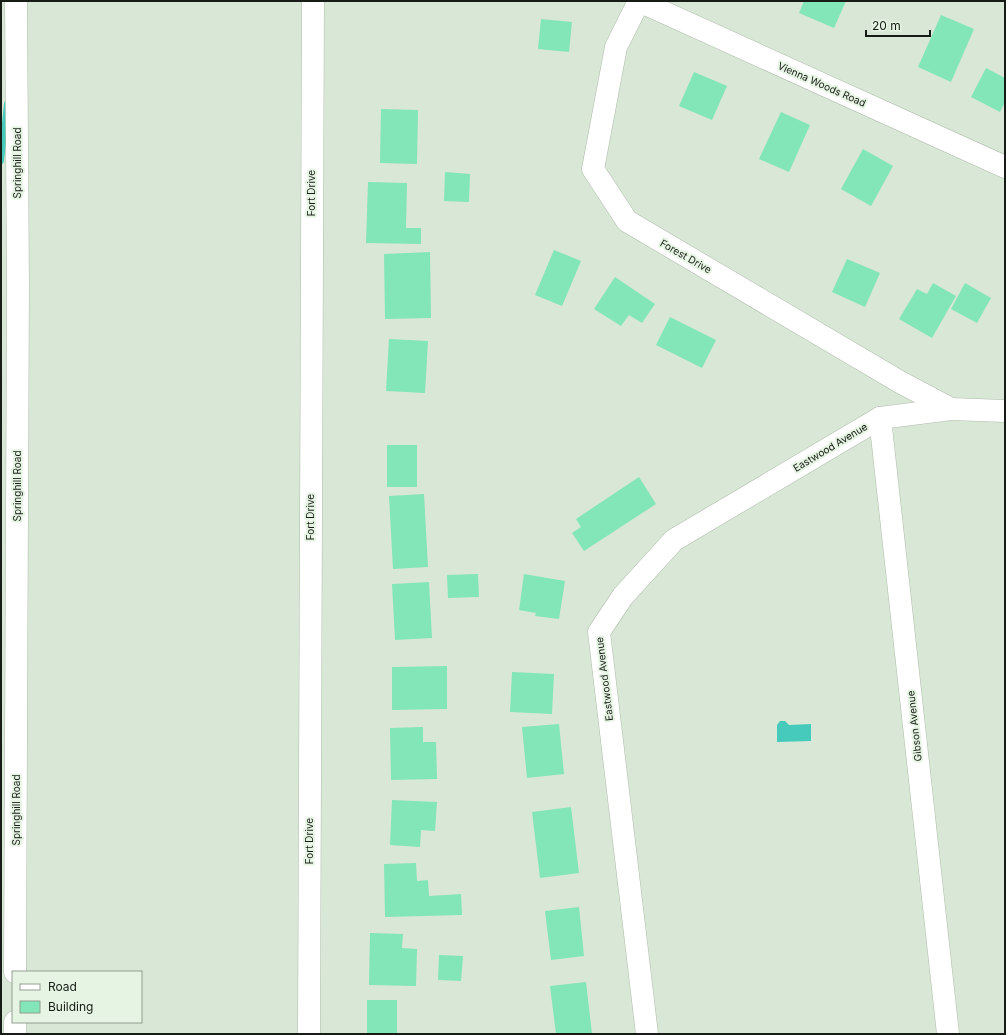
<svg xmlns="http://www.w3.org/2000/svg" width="1006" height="1035" font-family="Inter,sans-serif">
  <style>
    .water { fill: #45cabc }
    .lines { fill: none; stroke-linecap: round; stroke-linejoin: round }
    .stream { stroke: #45cabc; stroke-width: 6 }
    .building { fill: #82e6b8 }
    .minor-casing { stroke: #aebcab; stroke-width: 23 }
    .minor { stroke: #fff; stroke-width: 22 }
    .labels { text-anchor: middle; stroke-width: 4; stroke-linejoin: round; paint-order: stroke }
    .street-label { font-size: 10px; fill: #171c16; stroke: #e6f4e3 }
  </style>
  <rect width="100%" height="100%" fill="#d9e7d6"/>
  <path class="water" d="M780,721H785L789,725L811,724V741L777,742V725Z"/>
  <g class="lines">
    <path class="stream" d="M1,161L7,104"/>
  </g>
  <g class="building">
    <path d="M804,1H846L834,28L799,13Z"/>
    <path d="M941,15L974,29L951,82L918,67Z"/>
    <path d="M541,19L572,22L569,52L538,49Z"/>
    <path d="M986,68L1005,78V102L1000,112L971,97Z"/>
    <path d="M694,72L727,86L712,120L679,106Z"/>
    <path d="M381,109L418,110L417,164L380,163Z"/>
    <path d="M781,112L810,125L789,172L759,159Z"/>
    <path d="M863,149L893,166L871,206L841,189Z"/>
    <path d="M445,172L470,174L469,202L444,201Z"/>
    <path d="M368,182L407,183L406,228H421V244L366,243Z"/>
    <path d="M554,250L581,261L562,306L535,295Z"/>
    <path d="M430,252L431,318L385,319L384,254Z"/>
    <path d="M847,259L880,273L865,307L832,292Z"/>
    <path d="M615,277L655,304L642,323L629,315L621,326L594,309Z"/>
    <path d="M933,283L956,296L932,338L899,319L917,289L927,294Z"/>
    <path d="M965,283L991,298L977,323L951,309Z"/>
    <path d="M670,317L716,340L702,368L656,345Z"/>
    <path d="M389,339L428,341L425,393L386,391Z"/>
    <rect x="387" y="445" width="30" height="42"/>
    <path d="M639,477L656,504L584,551L572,533L581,527L576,519Z"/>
    <path d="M424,494L428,567L393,569L389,496Z"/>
    <path d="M478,574L479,597L448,598L447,575Z"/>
    <path d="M524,574L565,581L559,619L535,616L536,613L519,610Z"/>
    <path d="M429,582L432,638L395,640L392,584Z"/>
    <path d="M447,666V709L392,710V667Z"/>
    <path d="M512,672L554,674L552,714L510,712Z"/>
    <path d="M559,724L564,774L527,778L522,727Z"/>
    <path d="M423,727V742H436L437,779L391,780L390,728Z"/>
    <path d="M392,800L437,802L435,831L421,830L420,847L390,845Z"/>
    <path d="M571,807L579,873L540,878L532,812Z"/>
    <path d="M416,863L417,881L428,880L429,896L461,894L462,915L385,917L384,864Z"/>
    <path d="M579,907L584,956L551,960L545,911Z"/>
    <path d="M370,933L403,934L402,948L417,949L416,986L369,985Z"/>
    <path d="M439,955L463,956L461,981L438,980Z"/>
    <path d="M586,982L592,1034H556L550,986Z"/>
    <rect x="367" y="1000" width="30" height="34"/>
  </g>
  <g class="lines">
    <defs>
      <g id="minor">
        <path d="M639,1L616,47L593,169L627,221L900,382L951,409"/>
        <path d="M639,1L1005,167"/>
        <path d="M880,418L948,1034"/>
        <path d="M15,972L18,285L16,1"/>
        <path d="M15,1034V1022"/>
        <path d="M309,1034L313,1"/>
        <path d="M647,1034L599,632L623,596L674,540L880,418L951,409L1005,411"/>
      </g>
    </defs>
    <use href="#minor" class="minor-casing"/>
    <use href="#minor" class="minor"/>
  </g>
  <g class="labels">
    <g class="street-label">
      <text transform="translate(822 84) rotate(24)" y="4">Vienna Woods Road</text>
      <text transform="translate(17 163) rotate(-90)" y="4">Springhill Road</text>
      <text transform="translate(311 193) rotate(-90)" y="4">Fort Drive</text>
      <text transform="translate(686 256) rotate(30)" y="4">Forest Drive</text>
      <text transform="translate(830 447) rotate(-31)" y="4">Eastwood Avenue</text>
      <text transform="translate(17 486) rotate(-90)" y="4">Springhill Road</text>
      <text transform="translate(310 517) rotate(-90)" y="4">Fort Drive</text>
      <text transform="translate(604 679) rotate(-97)" y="4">Eastwood Avenue</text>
      <text transform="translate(914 726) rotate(-96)" y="4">Gibson Avenue</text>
      <text transform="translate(16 810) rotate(-90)" y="4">Springhill Road</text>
      <text transform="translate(309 841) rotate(-90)" y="4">Fort Drive</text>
    </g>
  </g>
  <rect width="1006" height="1035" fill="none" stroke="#171c16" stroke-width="4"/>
  <rect x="12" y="971" width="130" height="52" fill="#e6f4e3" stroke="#939e91"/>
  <rect x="20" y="984" width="20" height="6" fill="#ffffff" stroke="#939e91"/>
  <text x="48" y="991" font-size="12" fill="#171c16">Road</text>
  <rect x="20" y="1001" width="20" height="12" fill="#82e6b8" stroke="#939e91"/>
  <text x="48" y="1011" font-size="12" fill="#171c16">Building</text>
  <path d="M866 30v6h64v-6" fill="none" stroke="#171c16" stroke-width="2"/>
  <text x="872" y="30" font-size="12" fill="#171c16" stroke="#e6f4e3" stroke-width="3" paint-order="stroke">20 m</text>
</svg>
